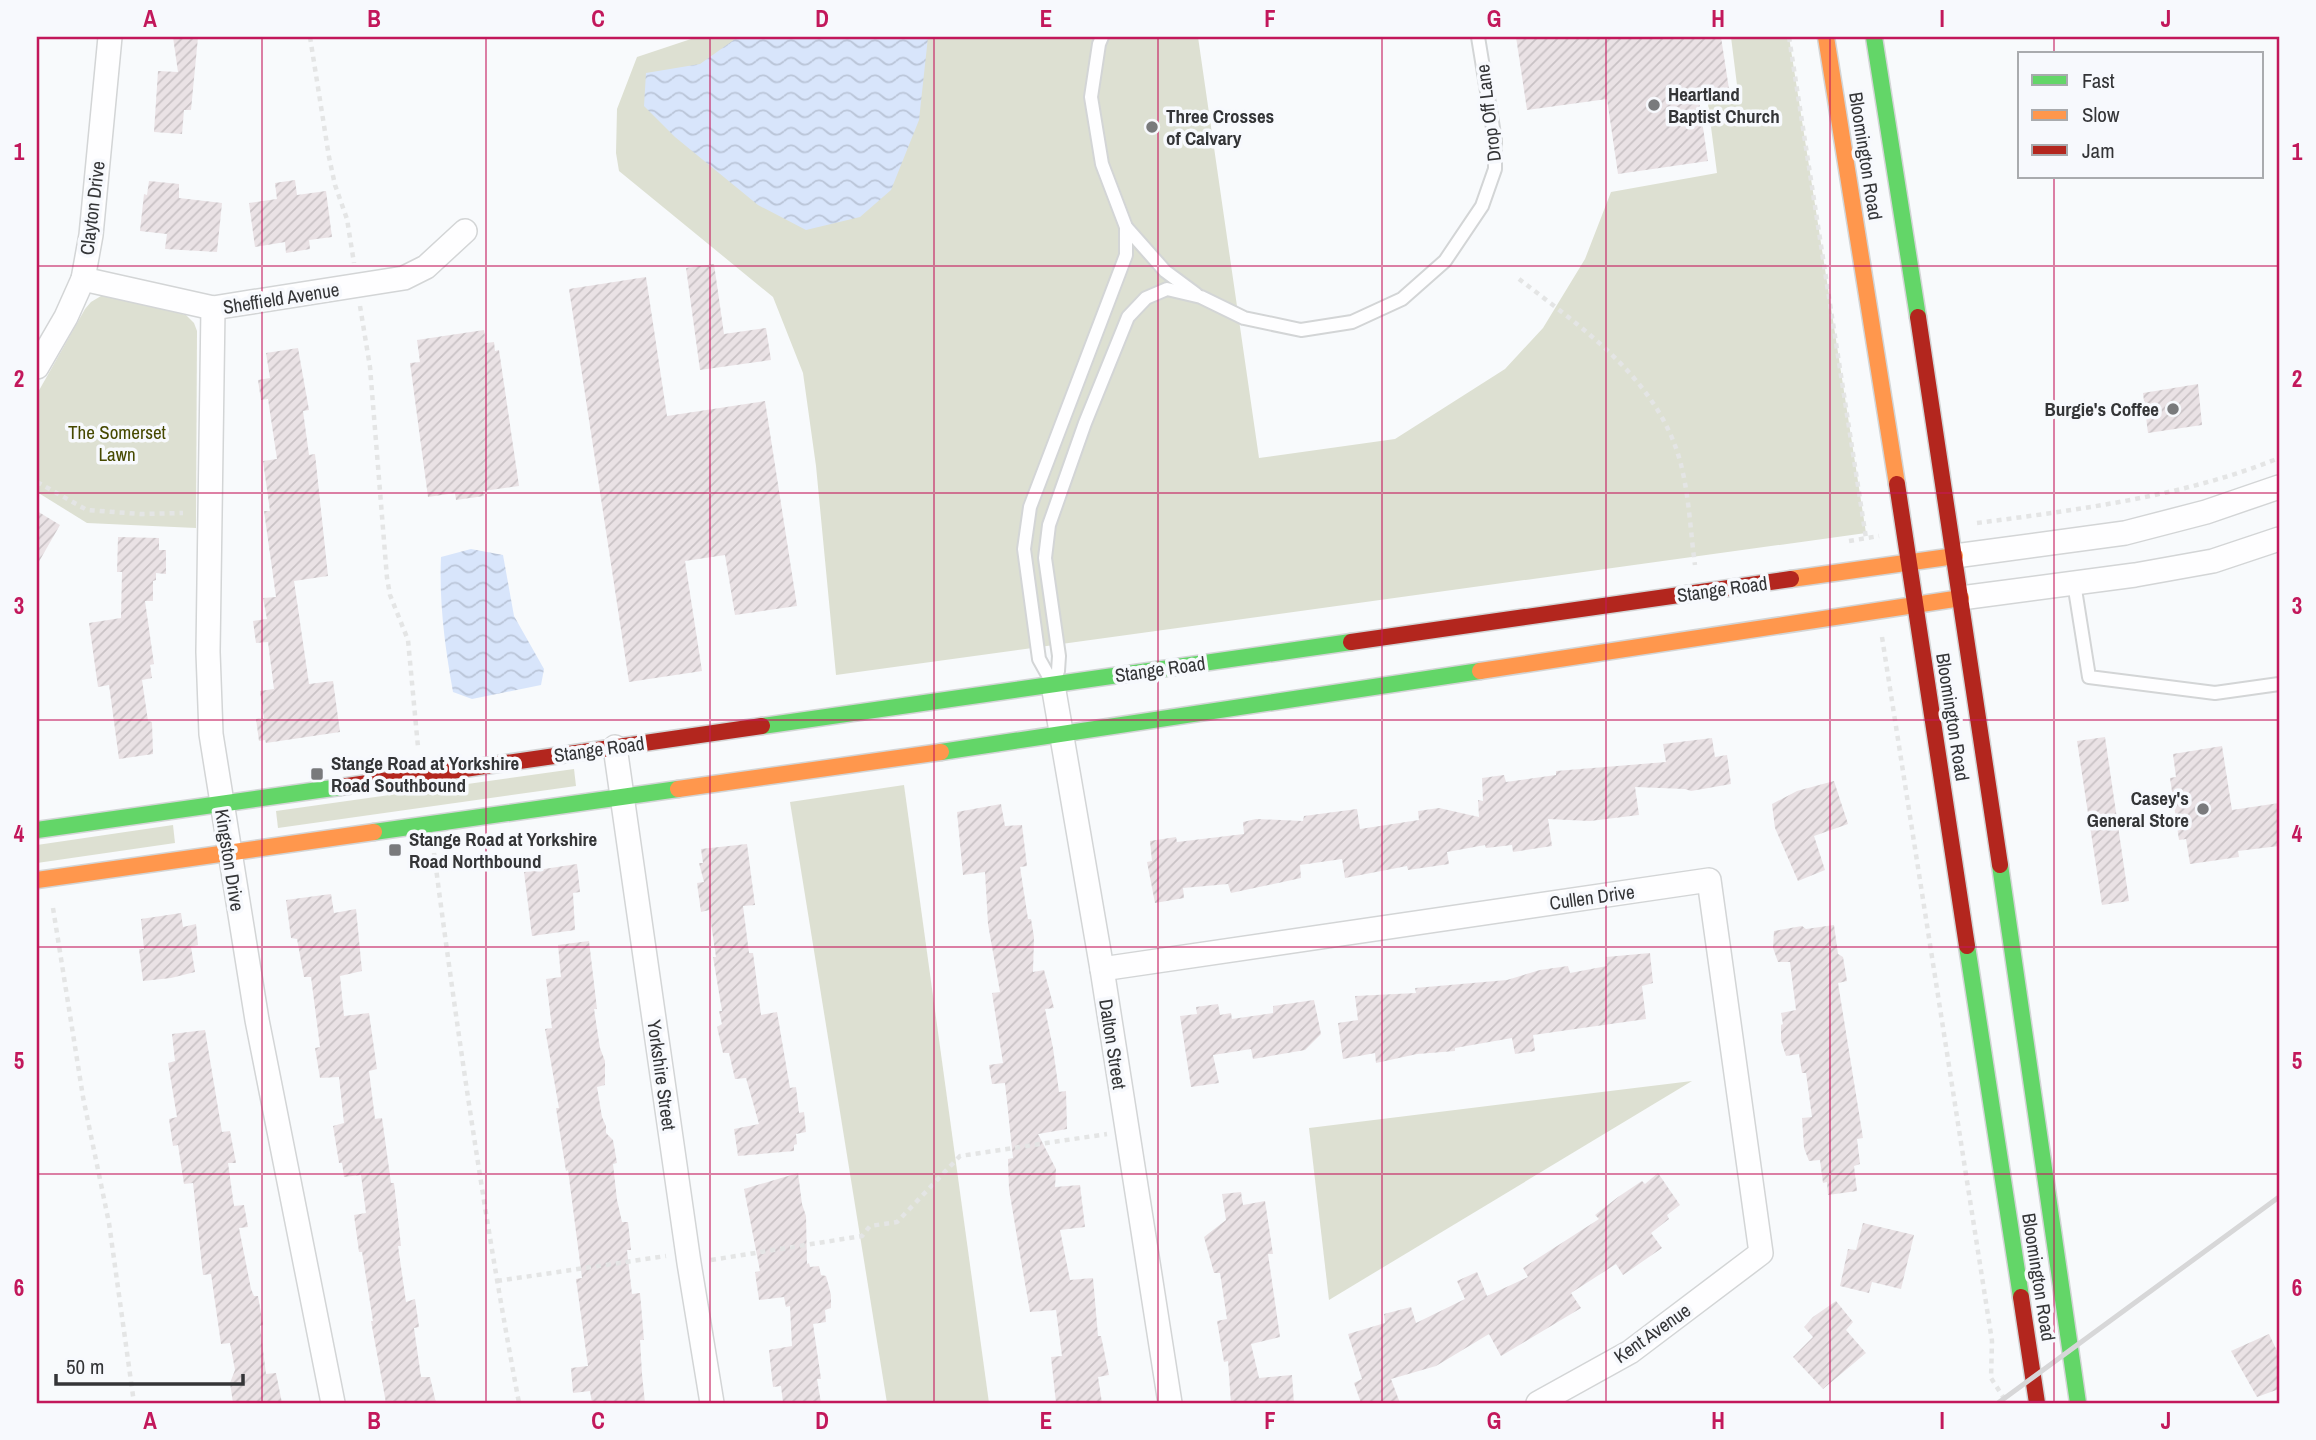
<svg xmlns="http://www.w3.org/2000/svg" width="2316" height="1440" font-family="'Archivo Narrow',sans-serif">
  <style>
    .green { fill: #dde0d2 }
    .water { fill: url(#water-waves) }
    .building { fill: url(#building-hatch) }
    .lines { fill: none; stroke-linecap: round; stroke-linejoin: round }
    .lane-casing { stroke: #d3d5d6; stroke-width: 16 }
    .street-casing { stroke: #d3d5d6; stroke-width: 26 }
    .fast-casing { stroke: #d3d5d6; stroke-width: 19 }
    .slow-casing { stroke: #d3d5d6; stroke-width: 19 }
    .jam-casing { stroke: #d3d5d6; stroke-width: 19 }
    .path { stroke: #e4e5e5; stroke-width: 4.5; stroke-dasharray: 5 5; stroke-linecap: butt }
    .lane { stroke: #fefeff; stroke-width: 12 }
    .street { stroke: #fefeff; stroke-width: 23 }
    .fast { stroke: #63d668; stroke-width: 16 }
    .slow { stroke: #ff974d; stroke-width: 16 }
    .jam { stroke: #b3261e; stroke-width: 16 }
    .rail { stroke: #d7d7d8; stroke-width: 5 }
    .grid { fill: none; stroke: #c2185b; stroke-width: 2; stroke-opacity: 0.55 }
    .poi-dot { fill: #797a7c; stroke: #f7f9fd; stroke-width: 2.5 }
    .labels { text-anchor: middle; stroke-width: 7; stroke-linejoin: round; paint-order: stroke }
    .poi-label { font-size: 19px; font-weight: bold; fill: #343537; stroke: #f7f9fd; text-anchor: start }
    .street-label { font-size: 19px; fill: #343537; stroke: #f7f9fd }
    .park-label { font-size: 19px; fill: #464900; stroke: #f7f9fd }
    .neatline { fill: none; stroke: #c2185b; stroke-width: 2.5 }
    .grid-label { font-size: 23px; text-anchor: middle; font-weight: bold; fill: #c2185b }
  </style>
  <defs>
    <pattern id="water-waves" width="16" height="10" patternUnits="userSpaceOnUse" patternTransform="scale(1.75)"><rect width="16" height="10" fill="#d8e5fb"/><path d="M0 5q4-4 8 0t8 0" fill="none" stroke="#bac5d8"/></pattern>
    <pattern id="building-hatch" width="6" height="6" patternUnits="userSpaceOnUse" patternTransform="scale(1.75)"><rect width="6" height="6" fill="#eae2e5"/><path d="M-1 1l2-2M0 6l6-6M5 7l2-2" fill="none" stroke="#c9c2c5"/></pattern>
  </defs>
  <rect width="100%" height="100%" fill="#f8fafc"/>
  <g class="green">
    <path d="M697,37H1198L1259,458L1395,439L1505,369L1543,328L1585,259L1611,192L1717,173L1708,104L1739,101L1731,37H1789L1866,533L836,675L816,466L803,373L773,297L619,171L616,153L617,109L637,57Z"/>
    <path d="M101,296H110L186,315L194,323L197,331L196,528L87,523L37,492V394L85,309L91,302Z"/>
    <path d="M574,769L576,786L278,828L276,811Z"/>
    <path d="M904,785L989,1403H887L790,802Z"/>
    <path d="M173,825L175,843L37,863V845Z"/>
    <path d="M1692,1081L1329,1300L1309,1128Z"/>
  </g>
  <g class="water">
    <path d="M738,37H928L919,120L891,190L860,217L806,230L758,205L675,137L644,106L646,73L700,64Z"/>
    <path d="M471,549L503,555L514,616L544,669L541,685L472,699L453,692C445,647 439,603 441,557Z"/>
  </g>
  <g class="building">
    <path d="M173,37H198L191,110H184L182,134L154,132L158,71L178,72Z"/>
    <path d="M1516,37H1721L1729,89L1698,94L1708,161L1618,174L1607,99L1527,110Z"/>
    <path d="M295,180L297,195L326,191L332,237L309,240L310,249L286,253L285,242L255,247L249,203L277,199L275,183Z"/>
    <path d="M149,181L179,184V198L222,203L217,252L165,249L167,234L140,231L144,194L147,195Z"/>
    <path d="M714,264L724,334L766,328L771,360L700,370L686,268Z"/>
    <path d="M646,277L667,416L765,401L797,606L735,615L725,555L685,561L702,671L629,682L569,289Z"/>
    <path d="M484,330L486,343L494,342L495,351L499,350L519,486L483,491L484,496L456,500L455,493L428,497L410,363L420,362L417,340Z"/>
    <path d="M298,348L309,410L303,411L309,455L315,454L328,576L294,581L309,684L333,681L340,732L266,743L265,740L259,741L256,719L264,718L260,691L274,689L268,642L256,643L253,621L267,619L263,598L276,597L264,511H270L263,461L277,459L268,399L261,400L258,380L270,378L266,353Z"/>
    <path d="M2198,384L2202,425L2148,433L2143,393Z"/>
    <path d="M37,511L60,525L37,565Z"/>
    <path d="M118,537L159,538V550H166V574L156,573V580L153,581V601H145L154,664L150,665L152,678L142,680L148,721L152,722L153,754L119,759L109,685L98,687L89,623L121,618L122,572H117Z"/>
    <path d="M2105,737L2129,901L2102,905L2077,741Z"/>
    <path d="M1712,738L1715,757L1727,755L1731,784L1691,791L1685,789L1635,787L1639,815L1590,821L1548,819L1552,846L1513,852L1512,845L1486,848L1485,845L1447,852L1449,864L1408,870L1407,866L1345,878L1342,859L1300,865L1301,878L1231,893L1228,884L1183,888L1184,898L1155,903L1147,862L1152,861L1150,841L1176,837L1177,842L1244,834L1243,822L1256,819L1303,821L1304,816L1357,809L1360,829L1419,820L1418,811L1439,808L1479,817L1478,800L1483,801L1482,778L1504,775L1506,782L1556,775V771L1666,762L1663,744Z"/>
    <path d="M2222,746L2232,810L2279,803V846L2238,851L2239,857L2190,864L2186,839L2179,840L2170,778L2176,777L2173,754Z"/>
    <path d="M1834,781L1848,824L1814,836L1825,870L1798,881L1775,828L1772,804L1797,791Z"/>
    <path d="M1001,804L1005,826L1022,825L1027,866L1020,867L1028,919H1031L1034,937L1033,972L1044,970L1054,1008L1045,1009L1053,1048L1059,1092L1066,1091L1067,1129L1038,1134L1056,1169L1055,1187L1080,1185L1085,1227L1060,1230L1070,1280L1093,1278L1098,1336H1101L1109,1375L1098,1377L1102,1403H1056L1051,1357L1062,1356L1056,1310L1030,1312L1019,1249L1009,1189L1008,1159L1013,1158L1005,1083L992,1084L989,1065L1003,1063L992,993L1000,992L988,924L985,872L963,875L957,812Z"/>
    <path d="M747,844L755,905L743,906L749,953H753L761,1015L777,1012L790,1088L796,1087L799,1113L804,1112L806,1132L796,1134L797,1144L794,1145V1151L738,1156L734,1129L759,1124L746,1078L735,1079L729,1053H723L717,1027L722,1024L719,1011H722L713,957H716L709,910L701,912L697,883L704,882L699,863H703L701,849Z"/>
    <path d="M577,864L580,892L573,893L575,930L532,936L524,872Z"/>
    <path d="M331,894L334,913L356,909L362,971L340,976L344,1016L369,1013L377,1069L369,1071L375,1119L382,1118L391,1183H394L401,1246H398L406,1302L415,1299L419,1327L414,1328L421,1377H430L436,1403H386L371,1321H373L362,1252H359L354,1215L366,1213L361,1175L344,1177L342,1163H339L333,1126L344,1123L339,1077L320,1078L315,1048L320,1047L311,977H304L297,939L291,938L286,900Z"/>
    <path d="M181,913L183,927L196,924L198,945L191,947L195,972L171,978L143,981L139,949H144L141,919Z"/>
    <path d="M1834,925L1838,954L1843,957L1847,981L1838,983L1863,1138L1857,1139L1860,1164L1854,1166L1857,1191L1828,1195L1827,1182L1823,1183L1820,1160L1809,1161L1804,1148L1802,1118L1812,1117L1806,1073H1802L1799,1054L1786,1056L1781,1041V1025L1783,1024L1781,1013L1796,1010L1790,962H1778L1773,948L1774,931L1802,926L1806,929Z"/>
    <path d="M589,941L597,1009H594L600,1048L605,1061V1085L597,1087L602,1117L606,1126V1133L613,1140L617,1163L613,1164L617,1200L622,1222H628L631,1250H627L632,1294L640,1293L644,1340H640L642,1374L645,1403H592L590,1391L573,1393L571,1368L588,1366L576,1279L582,1278L568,1170L566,1171L556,1108H559L545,1029L552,1028L546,979L561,977L558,945Z"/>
    <path d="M1650,953L1653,983L1642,986L1646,1019L1533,1035L1535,1051L1515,1054L1512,1038L1455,1048V1051L1417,1054L1376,1063L1375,1053L1343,1059L1338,1023L1358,1020L1355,996L1416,993L1415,988L1507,980L1540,970L1568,966L1570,973L1607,966L1606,957Z"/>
    <path d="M1314,1000L1321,1034L1305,1050L1253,1059L1251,1049L1213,1055L1219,1083L1191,1087L1180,1016L1197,1014L1196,1007L1218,1004L1220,1015L1231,1013L1232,1019L1273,1013V1006Z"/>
    <path d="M205,1030L222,1132L230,1131L236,1163H228L234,1206L244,1205L248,1227L239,1228L251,1289L254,1296H258L263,1325L260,1326L266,1374L276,1373L282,1403H233L230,1383L235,1370L230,1343L221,1344L211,1274L203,1275L193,1183L184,1184L178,1145L173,1146L169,1119L177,1117L168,1063L175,1061L172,1034Z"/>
    <path d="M798,1173L802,1204L806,1216L807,1264L809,1263L810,1267L819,1266L821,1275L826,1276L831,1295V1308L825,1310L826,1322L813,1324L821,1379H817L821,1403H783L781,1386L773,1387L769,1350L792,1346L790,1306L786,1307L784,1297L759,1300L755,1272L760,1271L744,1189Z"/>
    <path d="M1658,1173L1680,1205L1667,1215L1669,1219L1651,1233L1662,1248L1623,1275L1616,1264L1571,1293L1581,1308L1501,1356L1489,1334L1436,1366L1391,1379L1400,1403H1361L1354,1383L1362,1379L1348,1334L1385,1323L1384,1314L1411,1307L1416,1323L1465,1299L1457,1281L1477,1272L1487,1296L1528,1277L1523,1268L1599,1219L1595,1215L1618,1197L1642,1181L1645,1184Z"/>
    <path d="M1241,1192L1243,1205L1265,1201L1273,1254H1268L1280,1337L1251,1344L1259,1378L1292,1375L1294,1403H1231L1228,1361L1224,1362L1217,1321L1227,1319L1220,1273H1214L1204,1237L1226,1220L1222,1194Z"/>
    <path d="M1863,1223L1914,1235L1901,1289L1872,1282L1869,1293L1840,1286L1848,1249L1856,1250Z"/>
    <path d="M1836,1301L1853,1322L1846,1330L1866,1353L1823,1389L1793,1357L1813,1337L1804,1327L1813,1317Z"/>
    <path d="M2269,1334L2279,1355V1389L2257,1397L2231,1351Z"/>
  </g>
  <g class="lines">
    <defs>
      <g id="lane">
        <path d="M1102,37L1099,44L1091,97L1102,164L1126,227L1165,271L1196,294"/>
        <path d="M2074,583L2089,677L2215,693L2279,684"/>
        <path d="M1053,683L1058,671L1059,656L1045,558L1049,525L1085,423L1128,317L1146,298L1167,289L1201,297L1244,318L1301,330L1352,322L1402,299L1445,261L1482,206L1495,169V140L1478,37"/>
        <path d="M1053,684L1039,659L1024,549L1030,507L1126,255V227"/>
      </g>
      <g id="street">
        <path d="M83,279L213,308L404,278L426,267L465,231"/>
        <path d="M213,308L208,652L211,734L257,1020L333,1403"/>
        <path d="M37,367L66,317L83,279L91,235L110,37"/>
        <path d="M1955,556L2125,533L2206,512L2279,487"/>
        <path d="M1961,598L2135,575L2213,561L2279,539"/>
        <path d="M1053,685L1102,969L1170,1403"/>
        <path d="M615,747L689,1263L712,1403"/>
        <path d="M1102,969L1709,880L1761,1253L1630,1352L1538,1403"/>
      </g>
      <g id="fast">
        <path d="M1874,37L1918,317"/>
        <path d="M762,726L1351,642"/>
        <path d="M941,752L1480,671"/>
        <path d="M37,830L340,787"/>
        <path d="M374,832L678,789"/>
        <path d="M2000,865L2078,1403"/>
        <path d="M1967,946L2021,1297"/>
      </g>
      <g id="slow">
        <path d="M1826,37L1897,484"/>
        <path d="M1791,579L1955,556"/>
        <path d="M1480,671L1961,598"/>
        <path d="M678,789L941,752"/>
        <path d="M37,880L374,832"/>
      </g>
      <g id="jam">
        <path d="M1918,317L2000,865"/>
        <path d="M1897,484L1967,946"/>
        <path d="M1351,642L1791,579"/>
        <path d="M340,787L762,726"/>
        <path d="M2021,1297L2037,1403"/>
      </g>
    </defs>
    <use href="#lane" class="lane-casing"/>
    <use href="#street" class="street-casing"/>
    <use href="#fast" class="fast-casing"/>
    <use href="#slow" class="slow-casing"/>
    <use href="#jam" class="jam-casing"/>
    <g class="path">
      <path d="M310,37L329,157L335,185L347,219L354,263"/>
      <path d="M1789,37L1866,538"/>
      <path d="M1519,279C1581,327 1653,376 1678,454C1689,489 1690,529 1695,565"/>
      <path d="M360,306L370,367L387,578L390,595L408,640L418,747"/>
      <path d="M37,482L87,510L141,514L183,513"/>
      <path d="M1977,523C2077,510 2186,496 2279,458"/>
      <path d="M1849,541L1879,536"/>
      <path d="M1882,637L1992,1341L1991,1378L2007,1403"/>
      <path d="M434,853C458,1037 485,1221 519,1403"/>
      <path d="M53,908L83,1097L109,1223L134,1403"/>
      <path d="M711,1260L862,1236L870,1226L897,1222L960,1156L1107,1134"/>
      <path d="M497,1281L666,1256"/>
    </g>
    <use href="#lane" class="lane"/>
    <use href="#street" class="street"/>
    <use href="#fast" class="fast"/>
    <use href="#slow" class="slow"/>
    <use href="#jam" class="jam"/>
    <path class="rail" d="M1998,1403L2279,1197"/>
  </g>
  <path class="grid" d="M262,37V1403M486,37V1403M710,37V1403M934,37V1403M1158,37V1403M1382,37V1403M1606,37V1403M1830,37V1403M2054,37V54M2054,177V1403M37,266H2279M37,493H2279M37,720H2279M37,947H2279M37,1174H2279"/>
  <g class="poi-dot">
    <circle cx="1654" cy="105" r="7"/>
    <circle cx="1152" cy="127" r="7"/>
    <circle cx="2173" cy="409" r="7"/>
    <rect x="310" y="767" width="14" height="14" rx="3.5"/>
    <circle cx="2203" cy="809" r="7"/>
    <rect x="388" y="843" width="14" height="14" rx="3.5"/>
  </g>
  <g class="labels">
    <g class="poi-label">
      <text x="1668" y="101">Heartland<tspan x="1668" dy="22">Baptist Church</tspan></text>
      <text x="1166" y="123">Three Crosses<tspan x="1166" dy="22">of Calvary</tspan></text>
      <text x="2159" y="416" text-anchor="end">Burgie's Coffee</text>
      <text x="331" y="770">Stange Road at Yorkshire<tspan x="331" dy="22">Road Southbound</tspan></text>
      <text x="2189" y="805" text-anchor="end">Casey's<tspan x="2189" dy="22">General Store</tspan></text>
      <text x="409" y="846">Stange Road at Yorkshire<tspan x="409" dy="22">Road Northbound</tspan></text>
    </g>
    <g class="street-label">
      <text transform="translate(1488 113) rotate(-97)" y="7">Drop Off Lane</text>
      <text transform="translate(1866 156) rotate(81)" y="7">Bloomington Road</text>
      <text transform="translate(92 208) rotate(-83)" y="7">Clayton Drive</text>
      <text transform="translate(281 298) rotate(-9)" y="7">Sheffield Avenue</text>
      <text transform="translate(1722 589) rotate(-8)" y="7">Stange Road</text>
      <text transform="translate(1160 669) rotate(-8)" y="7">Stange Road</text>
      <text transform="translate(1953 717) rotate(81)" y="7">Bloomington Road</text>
      <text transform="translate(599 749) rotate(-8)" y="7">Stange Road</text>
      <text transform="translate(230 860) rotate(81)" y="7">Kingston Drive</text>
      <text transform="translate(1592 897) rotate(-8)" y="7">Cullen Drive</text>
      <text transform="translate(1113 1044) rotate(81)" y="7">Dalton Street</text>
      <text transform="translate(662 1075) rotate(82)" y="7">Yorkshire Street</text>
      <text transform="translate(2039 1277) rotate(81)" y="7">Bloomington Road</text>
      <text transform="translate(1652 1333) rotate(-35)" y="7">Kent Avenue</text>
    </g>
    <g class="park-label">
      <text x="117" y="439">The Somerset<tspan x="117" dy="22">Lawn</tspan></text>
    </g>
  </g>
  <rect width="2316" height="1440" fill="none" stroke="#f7f9fd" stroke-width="77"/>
  <rect x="2018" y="52" width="245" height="126" fill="#f7f9fd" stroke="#a9abae" stroke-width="2"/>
  <rect x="2032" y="75" width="35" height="10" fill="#63d668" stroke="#a9abae" stroke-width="2"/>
  <text x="2082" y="88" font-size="21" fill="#343537">Fast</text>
  <rect x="2032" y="110" width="35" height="10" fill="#ff974d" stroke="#a9abae" stroke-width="2"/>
  <text x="2082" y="122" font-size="21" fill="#343537">Slow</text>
  <rect x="2032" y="145" width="35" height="10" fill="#b3261e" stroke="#a9abae" stroke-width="2"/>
  <text x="2082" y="158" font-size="21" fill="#343537">Jam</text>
  <path d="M56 1374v10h187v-10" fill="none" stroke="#343537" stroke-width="3.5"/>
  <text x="66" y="1374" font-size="21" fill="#343537" stroke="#f7f9fd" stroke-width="5" paint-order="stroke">50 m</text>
  <rect x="38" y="38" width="2240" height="1364" class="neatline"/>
  <g class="grid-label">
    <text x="150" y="27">A</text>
    <text x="374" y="27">B</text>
    <text x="598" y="27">C</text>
    <text x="822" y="27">D</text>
    <text x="1046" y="27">E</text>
    <text x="1270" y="27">F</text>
    <text x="1494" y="27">G</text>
    <text x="1718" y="27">H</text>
    <text x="1942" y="27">I</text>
    <text x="2166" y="27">J</text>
    <text x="19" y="160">1</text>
    <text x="2297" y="160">1</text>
    <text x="19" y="387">2</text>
    <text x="2297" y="387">2</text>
    <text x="19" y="614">3</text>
    <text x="2297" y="614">3</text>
    <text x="19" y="842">4</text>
    <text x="2297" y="842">4</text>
    <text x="19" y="1069">5</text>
    <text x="2297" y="1069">5</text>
    <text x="19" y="1296">6</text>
    <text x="2297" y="1296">6</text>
    <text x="150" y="1429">A</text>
    <text x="374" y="1429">B</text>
    <text x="598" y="1429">C</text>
    <text x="822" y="1429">D</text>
    <text x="1046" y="1429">E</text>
    <text x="1270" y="1429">F</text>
    <text x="1494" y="1429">G</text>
    <text x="1718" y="1429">H</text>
    <text x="1942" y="1429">I</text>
    <text x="2166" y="1429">J</text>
  </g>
</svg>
